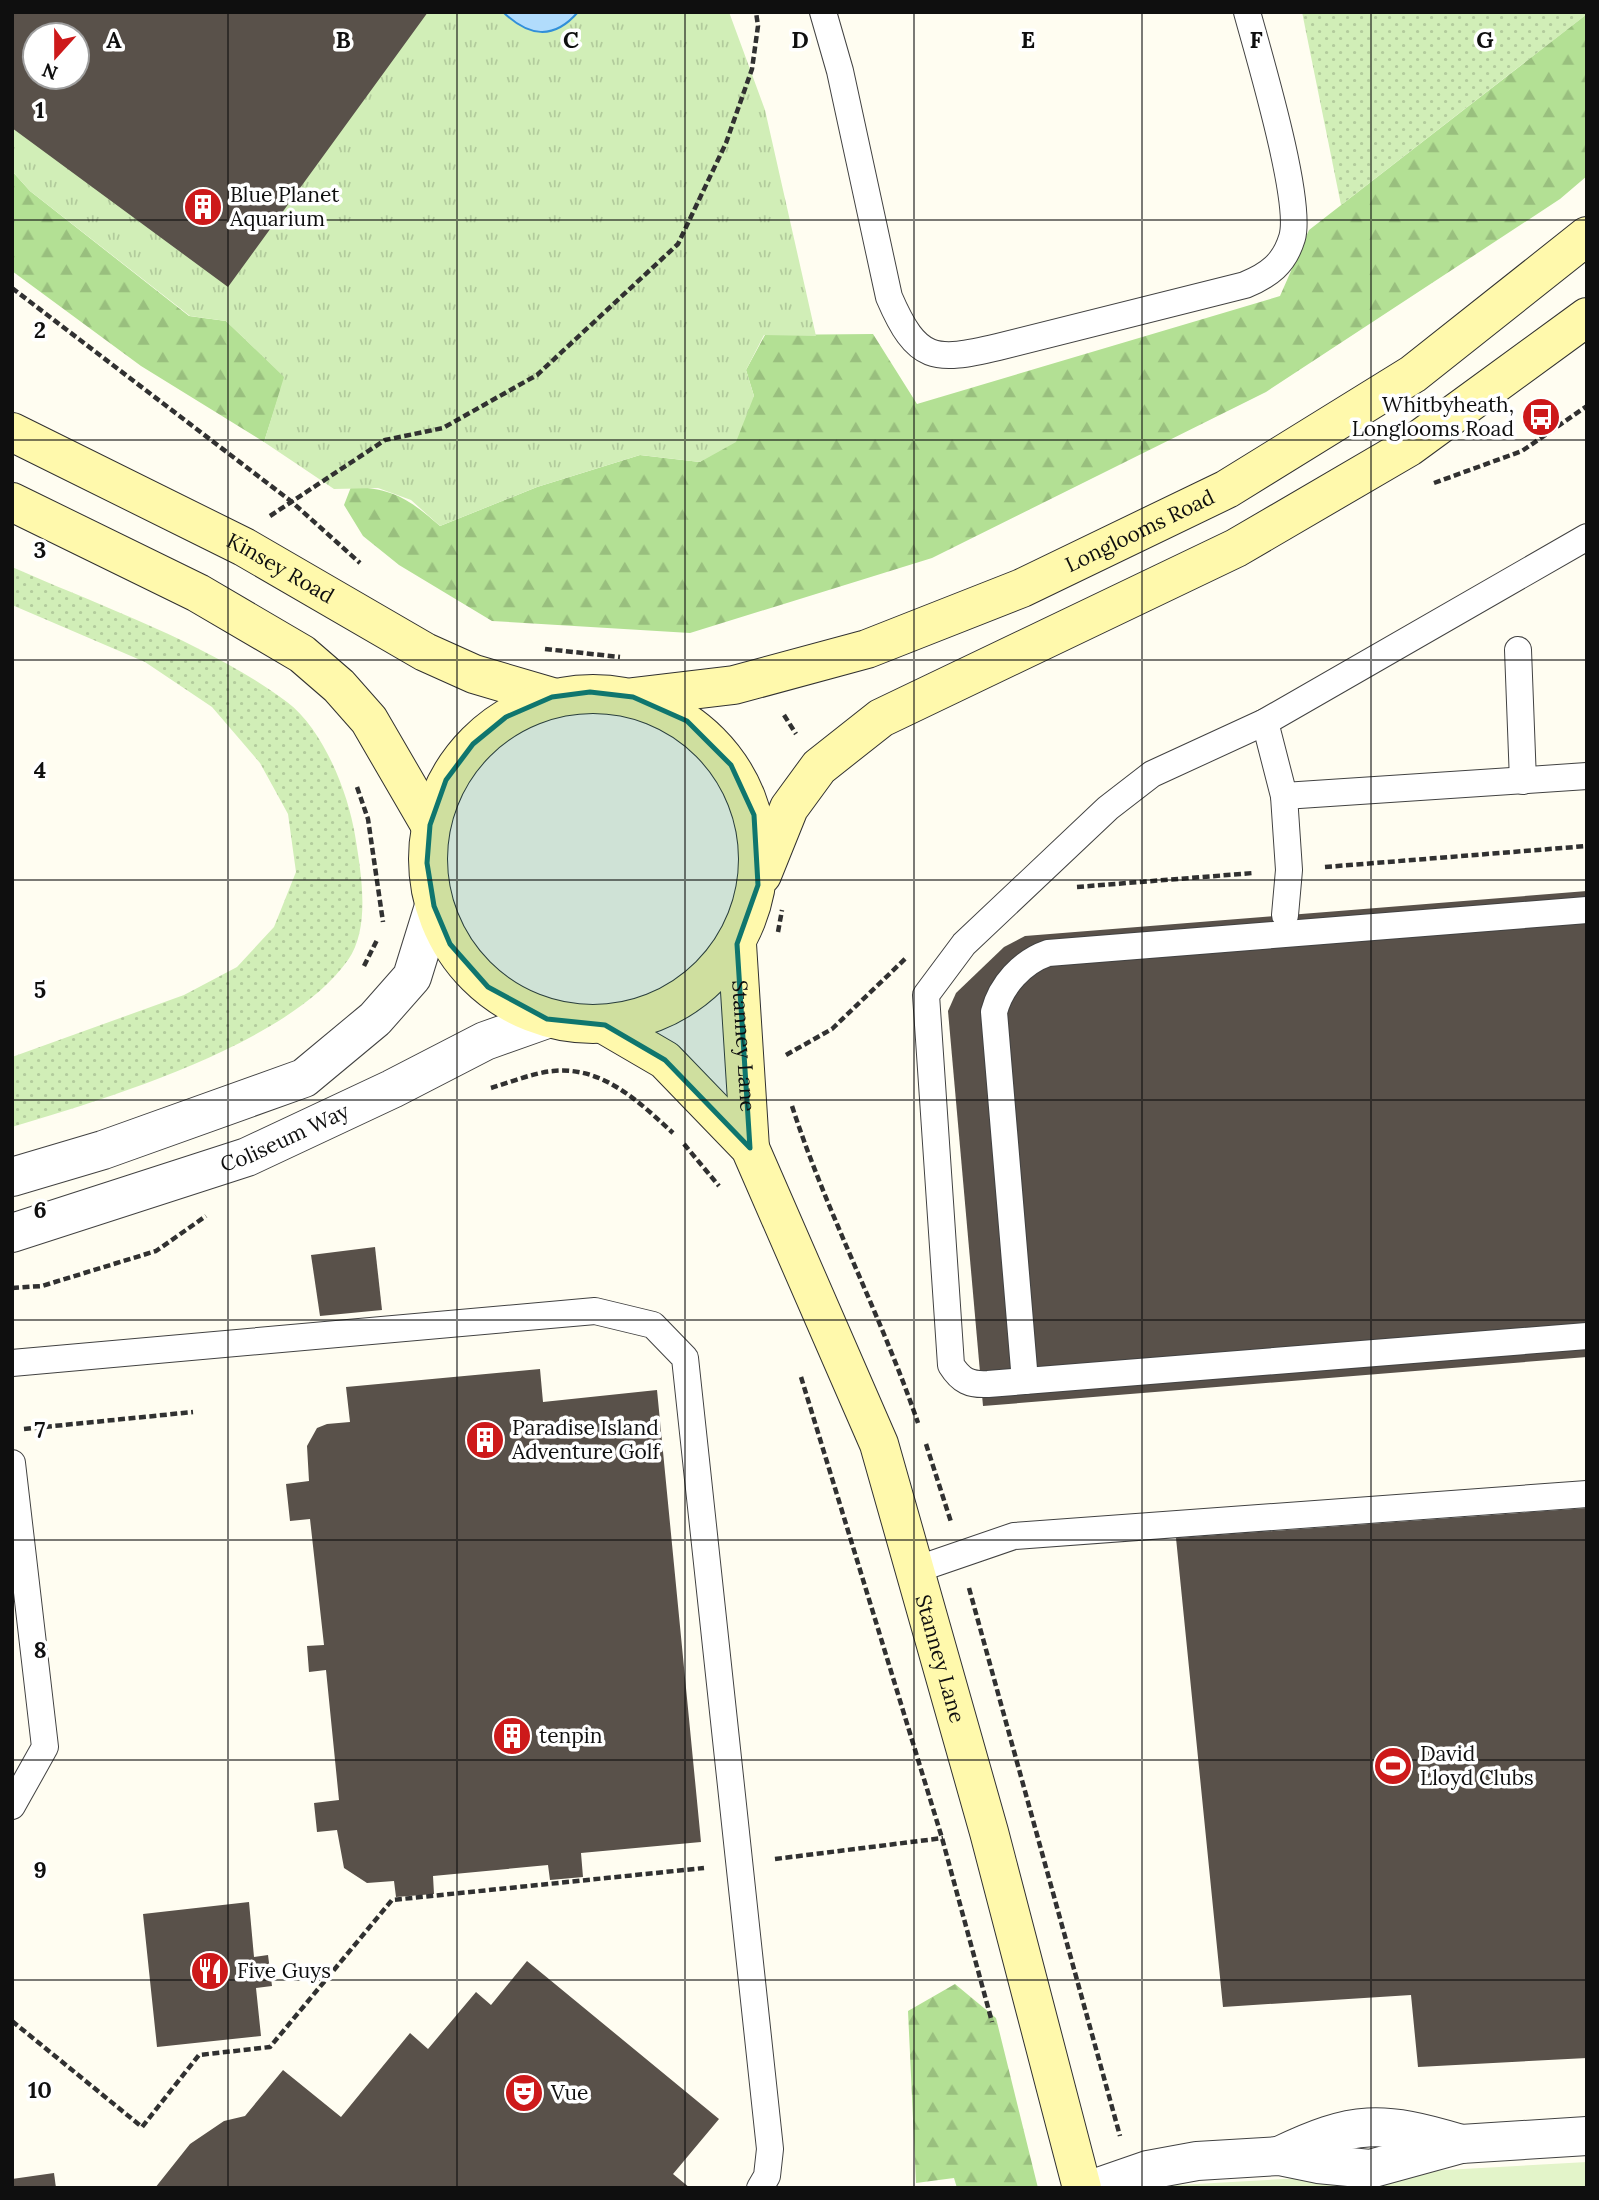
<svg xmlns="http://www.w3.org/2000/svg" width="1599" height="2200" font-family="Lora,serif">
  <style>
    .grass { fill: url(#grass-dots) }
    .forest { fill: url(#forest-firs) }
    .park { fill: url(#park-tufts); fill-rule: evenodd }
    .pitch { fill: #e3f4c9 }
    .water { fill: #b1dcfc; stroke: #318fd9; stroke-width: 2 }
    .building { fill: #59514a; fill-rule: evenodd }
    .lines { fill: none; stroke-linecap: round; stroke-linejoin: round }
    .lane-casing { stroke: #424242; stroke-width: 28 }
    .street-casing { stroke: #424242; stroke-width: 40 }
    .secondary-casing { stroke: #313131; stroke-width: 40 }
    .path { stroke: #313131; stroke-width: 4.5; stroke-dasharray: 7 3.5; stroke-linecap: butt }
    .lane { stroke: #fff; stroke-width: 26 }
    .street { stroke: #fff; stroke-width: 38 }
    .secondary { stroke: #fff9ac; stroke-width: 38 }
    .marked { fill: #0f766e; fill-opacity: 0.2; stroke: #0f766e; stroke-width: 5; stroke-linejoin: round }
    .grid { fill: none; stroke: #0f0f0f; stroke-width: 2; stroke-opacity: 0.55 }
    .labels { text-anchor: middle; stroke-width: 7; stroke-linejoin: round; paint-order: stroke }
    .poi-label { font-size: 21px; fill: #0f0f0f; stroke: #fff; text-anchor: start }
    .street-label { font-size: 21px; fill: #0f0f0f; stroke: #fff }
    .grid-label { font-size: 23px; text-anchor: middle; font-weight: bold; fill: #0f0f0f; stroke: #fff; stroke-width: 7; stroke-linejoin: round; paint-order: stroke }
  </style>
  <defs>
    <pattern id="grass-dots" width="8" height="8" patternUnits="userSpaceOnUse" patternTransform="scale(1.75)"><rect width="8" height="8" fill="#d1eeb7"/><path d="M2 2h.1M6 6h.1" fill="none" stroke="#b2cb9c" stroke-width="1.8" stroke-linecap="round"/></pattern>
    <pattern id="forest-firs" width="22" height="20" patternUnits="userSpaceOnUse" patternTransform="scale(1.75)"><rect width="22" height="20" fill="#b3e094"/><path d="M5 1l3.5 6h-7zM16 11l3.5 6h-7z" fill="#99bf7e"/></pattern>
    <pattern id="park-tufts" width="24" height="20" patternUnits="userSpaceOnUse" patternTransform="scale(1.75)"><rect width="24" height="20" fill="#d1eeb7"/><path d="M3 7l-1-3M5 7V3M7 7l1-3M15 17l-1-3M17 17v-4M19 17l1-3" fill="none" stroke="#b2cb9c"/></pattern>
  </defs>
  <rect width="100%" height="100%" fill="#fffdf1"/>
  <g class="grass">
    <path d="M1302,12H1587V14L1341,205Z"/>
    <path d="M12,567C100,606 210,644 287,702C323,729 348,792 355,835C361,872 371,927 348,960C289,1044 108,1098 12,1127V1057L184,995L237,967L274,927L296,872L288,814L260,763L212,707L145,662L12,605Z"/>
  </g>
  <g class="forest">
    <path d="M1587,14V176L1560,199L1266,392L932,558L690,633L492,621L399,565L363,536L344,505L351,487C393,488 409,499 440,526L537,487L640,455L700,462L754,396L746,370L765,335L873,334L917,404L1280,296L1309,230Z"/>
    <path d="M12,171L30,191L189,316L226,321L285,377L264,442L141,366L12,271Z"/>
    <path d="M955,1984L996,2018L1038,2188H957L954,2178L916,2183L908,2011Z"/>
  </g>
  <path class="park" d="M12,12H729L765,110L816,336L764,335L746,370L754,396L736,442L700,462L640,455L537,487L440,526L411,500L378,488L334,489L264,442L284,377L226,321L190,316L30,191L12,171ZM35,35H77V77H35Z"/>
  <path class="pitch" d="M1587,2162V2188L1143,2187Z"/>
  <path class="water" d="M503,12H578C553,41 528,36 503,12Z"/>
  <g class="building">
    <path d="M12,12H428L228,287L12,128ZM35,35H77V77H35Z"/>
    <path d="M1587,891V1357L983,1406L948,1011L956,993L1004,947L1025,936Z"/>
    <path d="M375,1247L382,1310L320,1316L311,1255Z"/>
    <path d="M540,1369L543,1402L657,1390L701,1842L581,1853L583,1877L550,1880L548,1865L433,1876L434,1894L396,1897L394,1881L367,1883L344,1868L337,1830L317,1832L314,1803L339,1800L326,1670L309,1672L307,1646L324,1645L310,1519L290,1521L286,1484L309,1481L307,1446L317,1428L327,1424L350,1422L346,1387Z"/>
    <path d="M1587,1508V2058L1418,2067L1411,1995L1223,2007L1176,1538Z"/>
    <path d="M249,1902L254,1957L268,1955L272,1986L256,1988L261,2036L157,2047L143,1914Z"/>
    <path d="M527,1961L719,2119L673,2174L690,2188H155L190,2144L224,2121L245,2116L283,2070L341,2117L410,2033L428,2049L476,1992L491,2005Z"/>
    <path d="M54,2173L56,2188H12V2179Z"/>
  </g>
  <g class="lines">
    <defs>
      <g id="lane">
        <path d="M823,12L840,71L889,297C917,362 934,362 998,347L1245,285C1269,275 1284,264 1292,238C1303,202 1259,56 1247,12"/>
        <path d="M1587,537L1265,722L1152,774L1108,808L964,944L926,995L951,1365C961,1381 970,1385 988,1384L1587,1336"/>
        <path d="M1518,650L1523,781"/>
        <path d="M1265,722L1284,796L1289,870L1285,915"/>
        <path d="M1284,796L1587,776"/>
        <path d="M12,1363L595,1311L653,1325L685,1358L770,2149L767,2176L760,2188"/>
        <path d="M1025,1381L994,1012C1001,985 1022,962 1048,953L1587,910"/>
        <path d="M12,1463L45,1747L12,1806"/>
        <path d="M915,1570L1014,1536L1587,1494"/>
      </g>
      <g id="street">
        <path d="M12,1177L103,1150L304,1078L375,1019L412,977L434,906"/>
        <path id="s1" d="M12,1233L247,1157L392,1089L485,1041L547,1019"/>
        <path d="M1279,2156C1354,2120 1381,2120 1461,2144"/>
        <path d="M1096,2188L1148,2170L1197,2161L1279,2156L1318,2164L1370,2169L1461,2144L1587,2136"/>
      </g>
      <g id="secondary">
        <path id="s2" d="M12,432L244,547L425,652L474,674L552,697"/>
        <path d="M12,502L198,593L302,654L339,686L369,720L430,825"/>
        <circle cx="593" cy="859" r="165"/>
        <path id="s3" d="M633,697L734,685L867,649L1022,588L1227,489L1413,374L1587,236"/>
        <path d="M762,875L789,808L819,767L881,718L1236,548L1409,447L1587,317"/>
        <path id="s4" d="M737,944L750,1148"/>
        <path id="s5" d="M605,1025L665,1060L750,1148L879,1444L989,1832L1082,2188"/>
      </g>
    </defs>
    <use href="#lane" class="lane-casing"/>
    <use href="#street" class="street-casing"/>
    <use href="#secondary" class="secondary-casing"/>
    <g class="path">
      <path d="M12,288L292,502L360,563"/>
      <path d="M1434,483L1522,451L1587,406"/>
      <path d="M270,516L385,440L443,428L537,375L678,244L726,143L752,69L758,26L756,12"/>
      <path d="M545,649L620,657"/>
      <path d="M784,715L796,734"/>
      <path d="M357,787L368,819L383,922"/>
      <path d="M1325,867L1587,846"/>
      <path d="M1077,887L1253,873"/>
      <path d="M778,932L782,910"/>
      <path d="M364,966L377,940"/>
      <path d="M786,1055L832,1029L906,958"/>
      <path d="M491,1088C511,1082 533,1073 553,1071C603,1066 639,1102 673,1133"/>
      <path d="M792,1106C827,1214 881,1315 918,1423"/>
      <path d="M684,1144L719,1186"/>
      <path d="M12,1288L42,1286L156,1251L206,1216"/>
      <path d="M801,1377L942,1838L992,2022"/>
      <path d="M24,1429L193,1412"/>
      <path d="M926,1444L951,1522"/>
      <path d="M969,1588L1120,2136"/>
      <path d="M775,1859L943,1838"/>
      <path d="M12,2021L142,2127L199,2055L270,2047L392,1900L704,1868"/>
    </g>
    <use href="#lane" class="lane"/>
    <use href="#street" class="street"/>
    <use href="#secondary" class="secondary"/>
  </g>
  <path class="marked" d="M590,692L633,697L687,721L731,765L754,815L758,885L737,944L750,1148L665,1060L605,1025L547,1019L488,987L450,944L434,906L427,863L430,825L446,780L473,744L506,717L552,697Z"/>
  <path class="grid" d="M228,12V2188M457,12V2188M685,12V2188M914,12V2188M1142,12V2188M1371,12V2188M12,220H1587M12,440H1587M12,660H1587M12,880H1587M12,1100H1587M12,1320H1587M12,1540H1587M12,1760H1587M12,1980H1587"/>
  <defs>
    <symbol id="building-disc" viewBox="-11 -11 22 22"><circle r="9.5" fill="#cd191a" stroke="#fff"/><path d="M-4-6H4V6H1V3H-1V6H-4ZM-2.5-4.3h1.7v1.8h-1.7ZM.8-4.3h1.7v1.8H.8ZM-2.5-1h1.7V.8h-1.7ZM.8-1h1.7V.8H.8Z" fill="#fff"/></symbol>
    <symbol id="bus-disc" viewBox="-11 -11 22 22"><circle r="9.5" fill="#cd191a" stroke="#fff"/><path d="M-5-6H5V4H4V6H2V4H-2V6H-4V4H-5ZM-3.5-4V0h7V-4ZM-3.5 1.2v1.5H-2V1.2ZM2 1.2v1.5H3.5V1.2Z" fill="#fff"/></symbol>
    <symbol id="stadium-disc" viewBox="-11 -11 22 22"><circle r="9.5" fill="#cd191a" stroke="#fff"/><path d="M0-5a6.5 5 0 1 0 0 10a6.5 5 0 1 0 0-10ZM-3.5-1.8h7v3.6h-7Z" fill="#fff"/></symbol>
    <symbol id="restaurant-disc" viewBox="-11 -11 22 22"><circle r="9.5" fill="#cd191a" stroke="#fff"/><path d="M-5-6h1v4h1v-4h1v4h1v-4h1v5L-1.5 .5V6h-2V.5L-5-1ZM5-6V6H3V1.5H1.5Q1.5-4 5-6Z" fill="#fff"/></symbol>
    <symbol id="theatre-disc" viewBox="-11 -11 22 22"><circle r="9.5" fill="#cd191a" stroke="#fff"/><path d="M-5-5.5Q0-4 5-5.5V0Q5 5 0 6Q-5 5-5 0ZM-3.3-2.5H-1v1.5H-3.3ZM1-2.5H3.3v1.5H1ZM-2.8 1Q0 5.5 2.8 1Z" fill="#fff"/></symbol>
  </defs>
  <g fill-rule="evenodd">
    <use href="#building-disc" x="181" y="185" width="44" height="44"/>
    <use href="#bus-disc" x="1519" y="395" width="44" height="44"/>
    <use href="#building-disc" x="463" y="1418" width="44" height="44"/>
    <use href="#building-disc" x="490" y="1714" width="44" height="44"/>
    <use href="#stadium-disc" x="1371" y="1744" width="44" height="44"/>
    <use href="#restaurant-disc" x="188" y="1949" width="44" height="44"/>
    <use href="#theatre-disc" x="502" y="2071" width="44" height="44"/>
  </g>
  <g class="labels">
    <g class="poi-label">
      <text x="230" y="202">Blue Planet<tspan x="230" dy="24">Aquarium</tspan></text>
      <text x="1514" y="412" text-anchor="end">Whitbyheath,<tspan x="1514" dy="24">Longlooms Road</tspan></text>
      <text x="512" y="1435">Paradise Island<tspan x="512" dy="24">Adventure Golf</tspan></text>
      <text x="539" y="1743">tenpin</text>
      <text x="1420" y="1761">David<tspan x="1420" dy="24">Lloyd Clubs</tspan></text>
      <text x="237" y="1978">Five Guys</text>
      <text x="551" y="2100">Vue</text>
    </g>
    <g class="street-label">
      <text dy="7" stroke="none"><textPath href="#s3" startOffset="537">Longlooms Road</textPath></text>
      <text dy="7" stroke="none"><textPath href="#s2" startOffset="301">Kinsey Road</textPath></text>
      <text dy="7" stroke="none"><textPath href="#s4" startOffset="102">Stanney Lane</textPath></text>
      <text dy="7" stroke="none"><textPath href="#s1" startOffset="289">Coliseum Way</textPath></text>
      <text dy="7" stroke="none"><textPath href="#s5" startOffset="738">Stanney Lane</textPath></text>
    </g>
  </g>
  <g class="grid-label">
    <text x="114" y="48">A</text>
    <text x="343" y="48">B</text>
    <text x="571" y="48">C</text>
    <text x="800" y="48">D</text>
    <text x="1028" y="48">E</text>
    <text x="1256" y="48">F</text>
    <text x="1485" y="48">G</text>
    <text x="40" y="118">1</text>
    <text x="40" y="338">2</text>
    <text x="40" y="558">3</text>
    <text x="40" y="778">4</text>
    <text x="40" y="998">5</text>
    <text x="40" y="1218">6</text>
    <text x="40" y="1438">7</text>
    <text x="40" y="1658">8</text>
    <text x="40" y="1878">9</text>
    <text x="40" y="2098">10</text>
  </g>
  <rect width="1599" height="2200" fill="none" stroke="#0f0f0f" stroke-width="28"/>
  <g transform="translate(56 56) rotate(201)"><circle r="33" fill="#ffffff" stroke="#9f9f9f" stroke-width="2"/>
  <path d="M0-5L12 26L0 18L-12 26Z" fill="#cd191a"/>
  <text y="-10" font-size="19" font-weight="bold" text-anchor="middle" fill="#0f0f0f">N</text>
  </g>
</svg>
